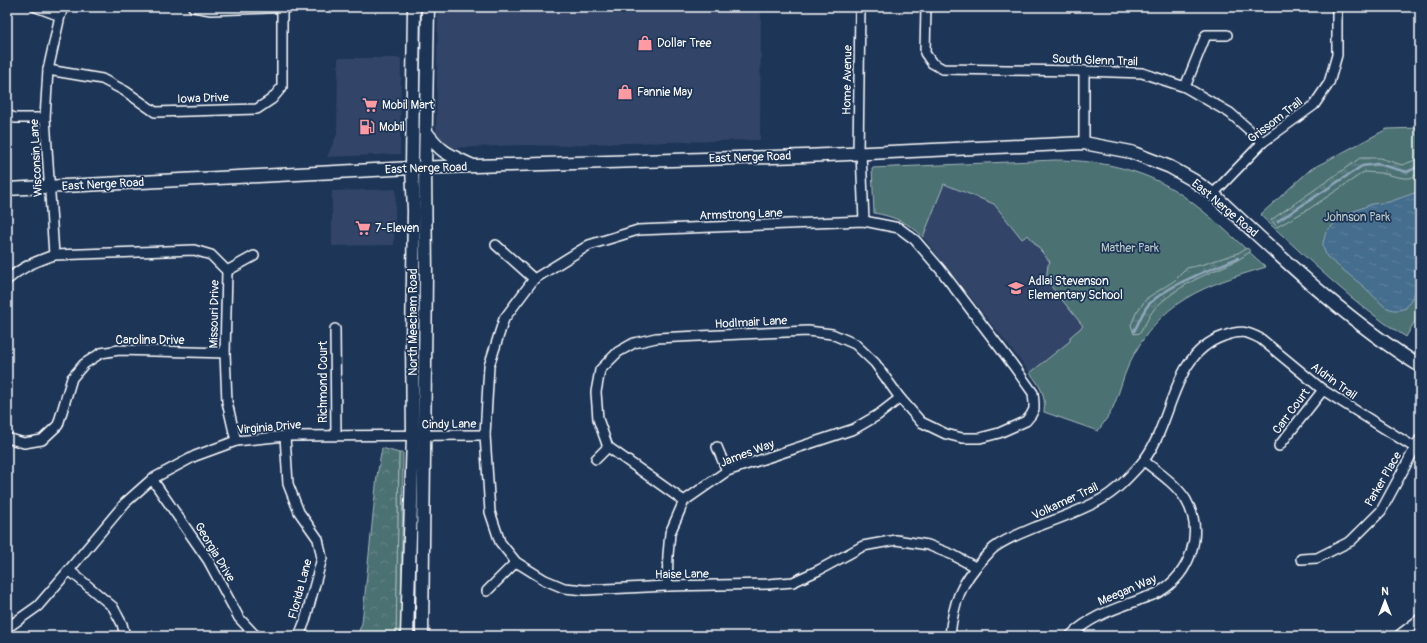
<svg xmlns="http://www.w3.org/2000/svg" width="1427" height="643" font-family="Pangolin,sans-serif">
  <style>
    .built { fill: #304568 }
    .green { fill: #4c7173; stroke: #a6b8b9 }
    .forest { fill: url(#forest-crowns); stroke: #a6b8b9 }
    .wetland { fill: url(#wetland-marsh); stroke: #a6b8b9 }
    .water { fill: url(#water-ripples); stroke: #8fa7bb }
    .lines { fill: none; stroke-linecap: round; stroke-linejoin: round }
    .stream { stroke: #8fa7bb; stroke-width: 2.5 }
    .minor-casing { stroke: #fff; stroke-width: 12 }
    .secondary-casing { stroke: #fff; stroke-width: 15 }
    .minor { stroke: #1d3557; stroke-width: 9 }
    .secondary { stroke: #1d3557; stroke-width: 12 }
    .labels { text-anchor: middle; stroke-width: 3.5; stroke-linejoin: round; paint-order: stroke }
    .poi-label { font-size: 12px; fill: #fff; stroke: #1d3557; text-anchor: start }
    .street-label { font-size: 12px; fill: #fff; stroke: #1d3557 }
    .park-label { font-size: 12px; fill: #b7c6c7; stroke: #1d3557 }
  </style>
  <defs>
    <pattern id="forest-crowns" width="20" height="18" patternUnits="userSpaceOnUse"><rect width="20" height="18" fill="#4c7173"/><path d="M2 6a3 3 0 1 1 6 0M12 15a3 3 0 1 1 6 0" fill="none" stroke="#678688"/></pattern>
    <pattern id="wetland-marsh" width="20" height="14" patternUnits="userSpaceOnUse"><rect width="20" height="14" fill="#4c7173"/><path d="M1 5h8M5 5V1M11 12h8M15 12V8" fill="none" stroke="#678688"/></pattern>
    <pattern id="water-ripples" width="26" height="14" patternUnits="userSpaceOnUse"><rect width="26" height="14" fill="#456d8d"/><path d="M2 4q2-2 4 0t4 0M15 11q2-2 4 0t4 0" fill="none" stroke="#61839e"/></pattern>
  </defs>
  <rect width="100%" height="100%" fill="#1d3557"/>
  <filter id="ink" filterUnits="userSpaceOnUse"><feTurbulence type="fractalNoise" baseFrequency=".025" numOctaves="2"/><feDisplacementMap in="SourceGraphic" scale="8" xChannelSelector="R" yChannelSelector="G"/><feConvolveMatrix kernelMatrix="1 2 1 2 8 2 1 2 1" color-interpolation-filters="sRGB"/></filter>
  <g filter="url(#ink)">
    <g class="built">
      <path d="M440,7H761L760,140L584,144L570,146L523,145L452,148L436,134L438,18Z"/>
      <path d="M338,58H401L400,154L327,157L337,134Z"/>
      <path d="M944,184L994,204L1022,239L1028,234L1050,262L1083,327L1070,337V341L1030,373L923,237Z"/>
      <path d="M396,189L394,245L332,246V191Z"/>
    </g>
    <g class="green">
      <path d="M1420,128V312L1406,337C1352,304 1307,257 1260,215L1311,169L1387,129Z"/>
      <path d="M1055,160C1103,160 1152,171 1190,201C1217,221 1241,245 1266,267C1203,286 1160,300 1129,364C1122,379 1119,395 1112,410C1108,417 1103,424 1098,431L1044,412C1046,394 1040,386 1030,373L1070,341V337L1083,326L1046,280L1048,265L1050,262L1028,235L1022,239L994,204L944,184L923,237C910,223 892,216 874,213L872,168Z"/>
      <path d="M399,453H403L401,636H396Z"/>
    </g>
    <path class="forest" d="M382,448L399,453L396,636H357L362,623L377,476Z"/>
    <g class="wetland">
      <path d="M1420,157V173L1410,178H1403L1380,173L1364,172L1309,209L1277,227L1271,220L1360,158H1380L1402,165L1413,161Z"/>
      <path d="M1247,248L1251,251C1236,263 1223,266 1207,274C1189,282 1171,293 1157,306C1151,311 1145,326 1140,333L1134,334L1131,325L1136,313L1147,298L1174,281L1187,268L1201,265L1238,253Z"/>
    </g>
    <path class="water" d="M1420,191V284L1406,308L1399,310H1393L1385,307L1363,286L1327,257L1323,247V243L1326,232L1335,223L1349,213L1372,204L1389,202Z"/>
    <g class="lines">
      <g class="stream">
        <path d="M1278,221L1362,166L1378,164L1407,172L1420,166"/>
        <path d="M1134,331C1139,323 1143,310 1149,304C1171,283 1210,270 1238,258"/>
      </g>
      <defs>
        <g id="minor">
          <path d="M36,7L60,16"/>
          <path d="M193,7L211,10L294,7"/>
          <path d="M926,7L925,53L932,63L943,69L1084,71L1142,73L1185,87L1230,113L1263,142"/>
          <path d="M48,70L102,79L125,91L155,112L257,109L272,99L282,87V8"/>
          <path d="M1084,71V143"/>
          <path d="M1185,87L1206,35H1227"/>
          <path d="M7,115L15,118H45"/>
          <path d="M858,153L860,7"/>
          <path d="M861,153L864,221"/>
          <path d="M1213,194L1263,142L1314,105L1329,83L1337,55V7"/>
          <path d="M496,245L534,279"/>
          <path d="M54,255L45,118L48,70L60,16L64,7"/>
          <path d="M227,271L254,256"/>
          <path d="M7,280C23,266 35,262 54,255L194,250L211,255L227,271L225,353L227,402L236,441"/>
          <path d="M335,329L336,435"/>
          <path d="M285,436L288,484L299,512L318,539L322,558L305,621L299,636"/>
          <path d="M7,438L24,443L42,440L58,425L72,378L84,364L101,353L119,350L225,353"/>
          <path d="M1279,446L1323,390"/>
          <path d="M717,447L727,471"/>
          <path d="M596,459L608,447"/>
          <path d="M152,479L208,560L239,618L254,634L258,636"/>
          <path d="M684,501L608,447L598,419L596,392L600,370L618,352L634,343L656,338L808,331L832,334L855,344L875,363L900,398L921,422L946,434L962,438H980L999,433L1026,421L1031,415L1034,409V403L1033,393L1013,365L940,269L915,240L899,228L864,221L638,230L589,245L534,279L504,319L489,366L485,435L490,512L500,542L516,562L545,580L564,588L585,590L667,586L768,584L793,582L819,570L863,546L896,540L928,545L953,555L975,567"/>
          <path d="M1301,559L1317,558L1351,541L1381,511L1420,439"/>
          <path d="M69,570L113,607L122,624L125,636"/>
          <path d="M667,586L668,555L670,533L684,501L727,471L854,429L878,415L900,398"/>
          <path d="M487,591L516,562"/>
          <path d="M7,628L38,606L69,570L125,503L152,479L195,456L236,441L285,436L485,435"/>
          <path d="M950,636C953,603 961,582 984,558C988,554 991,550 995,547C1007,538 1022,533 1036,527C1058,519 1080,511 1100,500C1115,492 1127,479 1139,466C1174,429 1168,355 1224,336C1240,330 1246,331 1261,339L1323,390L1420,451"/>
          <path d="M1070,636C1091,616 1112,610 1139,600C1145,597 1153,596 1159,592C1190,574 1205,533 1186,500C1176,484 1158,472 1144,461"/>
          <path d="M1398,636L1420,619"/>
        </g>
        <g id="secondary">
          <path d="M426,132C442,153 447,154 471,165"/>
          <path d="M7,189L412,168L805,156L1084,143L1131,152L1170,167L1193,180L1213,194C1279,255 1343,318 1420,366"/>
          <path d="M407,636L413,436L412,341L414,211L412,168L414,7"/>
          <path d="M422,636L426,275L425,168L428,7"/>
        </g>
      </defs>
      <use href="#minor" class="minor-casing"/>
      <use href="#secondary" class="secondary-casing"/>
      <use href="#minor" class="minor"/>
      <use href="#secondary" class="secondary"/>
    </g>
  </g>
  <defs>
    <symbol id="shop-bare" viewBox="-9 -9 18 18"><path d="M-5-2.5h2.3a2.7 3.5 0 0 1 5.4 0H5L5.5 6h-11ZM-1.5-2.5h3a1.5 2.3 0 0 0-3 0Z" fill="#ff9aa2" stroke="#1d3557" stroke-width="2.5" paint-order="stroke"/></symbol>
    <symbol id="supermarket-bare" viewBox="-9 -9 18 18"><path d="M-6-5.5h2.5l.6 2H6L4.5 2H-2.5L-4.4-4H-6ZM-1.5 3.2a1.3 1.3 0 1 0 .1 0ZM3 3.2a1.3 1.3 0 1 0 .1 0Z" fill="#ff9aa2" stroke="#1d3557" stroke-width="2.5" paint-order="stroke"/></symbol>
    <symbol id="fuel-bare" viewBox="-9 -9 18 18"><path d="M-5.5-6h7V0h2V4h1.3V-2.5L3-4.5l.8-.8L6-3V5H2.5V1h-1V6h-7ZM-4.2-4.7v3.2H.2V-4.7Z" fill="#ff9aa2" stroke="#1d3557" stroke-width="2.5" paint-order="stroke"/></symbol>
    <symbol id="school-bare" viewBox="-9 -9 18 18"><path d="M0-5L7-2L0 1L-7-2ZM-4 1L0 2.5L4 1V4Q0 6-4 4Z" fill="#ff9aa2" stroke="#1d3557" stroke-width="2.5" paint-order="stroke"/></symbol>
  </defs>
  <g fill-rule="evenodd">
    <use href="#shop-bare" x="634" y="32" width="22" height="22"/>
    <use href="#shop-bare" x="614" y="81" width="22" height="22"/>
    <use href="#supermarket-bare" x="359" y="94" width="22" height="22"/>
    <use href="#fuel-bare" x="356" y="116" width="22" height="22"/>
    <use href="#supermarket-bare" x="352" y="217" width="22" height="22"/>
    <use href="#school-bare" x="1005" y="277" width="22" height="22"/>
  </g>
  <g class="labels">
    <g class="poi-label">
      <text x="657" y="47">Dollar Tree</text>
      <text x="637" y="96">Fannie May</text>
      <text x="382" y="109">Mobil Mart</text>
      <text x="379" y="131">Mobil</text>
      <text x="375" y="232">7-Eleven</text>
      <text x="1028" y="285">Adlai Stevenson<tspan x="1028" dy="14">Elementary School</tspan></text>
    </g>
    <g class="street-label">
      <text transform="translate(1095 60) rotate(2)" y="4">South Glenn Trail</text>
      <text transform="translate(847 80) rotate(-89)" y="4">Home Avenue</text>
      <text transform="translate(203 98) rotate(-2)" y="4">Iowa Drive</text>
      <text transform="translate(1275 120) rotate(-38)" y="4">Grissom Trail</text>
      <text transform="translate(750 157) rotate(-2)" y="4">East Nerge Road</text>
      <text transform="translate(36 158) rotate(-93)" y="4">Wisconsin Lane</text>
      <text transform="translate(426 168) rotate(-2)" y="4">East Nerge Road</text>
      <text transform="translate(103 184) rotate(-3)" y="4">East Nerge Road</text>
      <text transform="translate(1225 208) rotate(40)" y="4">East Nerge Road</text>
      <text transform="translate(741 214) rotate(-2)" y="4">Armstrong Lane</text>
      <text transform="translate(214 314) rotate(-89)" y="4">Missouri Drive</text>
      <text transform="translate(413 322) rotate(-90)" y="4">North Meacham Road</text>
      <text transform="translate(751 322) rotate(-3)" y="4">Hodlmair Lane</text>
      <text x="150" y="344">Carolina Drive</text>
      <text transform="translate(1334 381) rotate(36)" y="4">Aldrin Trail</text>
      <text transform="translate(323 382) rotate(-90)" y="4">Richmond Court</text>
      <text transform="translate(1291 411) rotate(-53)" y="4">Carr Court</text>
      <text transform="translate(449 424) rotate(-1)" y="4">Cindy Lane</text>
      <text transform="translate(269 427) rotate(-5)" y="4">Virginia Drive</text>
      <text transform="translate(747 453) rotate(-21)" y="4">James Way</text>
      <text transform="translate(1383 479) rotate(-60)" y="4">Parker Place</text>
      <text transform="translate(1065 501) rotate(-25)" y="4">Volkamer Trail</text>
      <text transform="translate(215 552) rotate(59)" y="4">Georgia Drive</text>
      <text transform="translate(682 574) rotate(-1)" y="4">Haise Lane</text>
      <text transform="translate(300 589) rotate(-75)" y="4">Florida Lane</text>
      <text transform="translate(1127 590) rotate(-23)" y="4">Meegan Way</text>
    </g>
    <g class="park-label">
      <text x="1357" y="221">Johnson Park</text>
      <text x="1130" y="252">Mather Park</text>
    </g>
  </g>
  <rect width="1427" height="643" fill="none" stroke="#1d3557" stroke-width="24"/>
  <rect x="12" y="12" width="1403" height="619" fill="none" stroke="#fff" stroke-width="1.5" filter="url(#ink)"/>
  <g transform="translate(1385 601)" stroke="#1d3557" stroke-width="3" paint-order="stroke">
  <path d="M0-3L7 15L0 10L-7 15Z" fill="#ffffff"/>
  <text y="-6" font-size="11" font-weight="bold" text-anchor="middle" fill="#ffffff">N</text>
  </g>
</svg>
